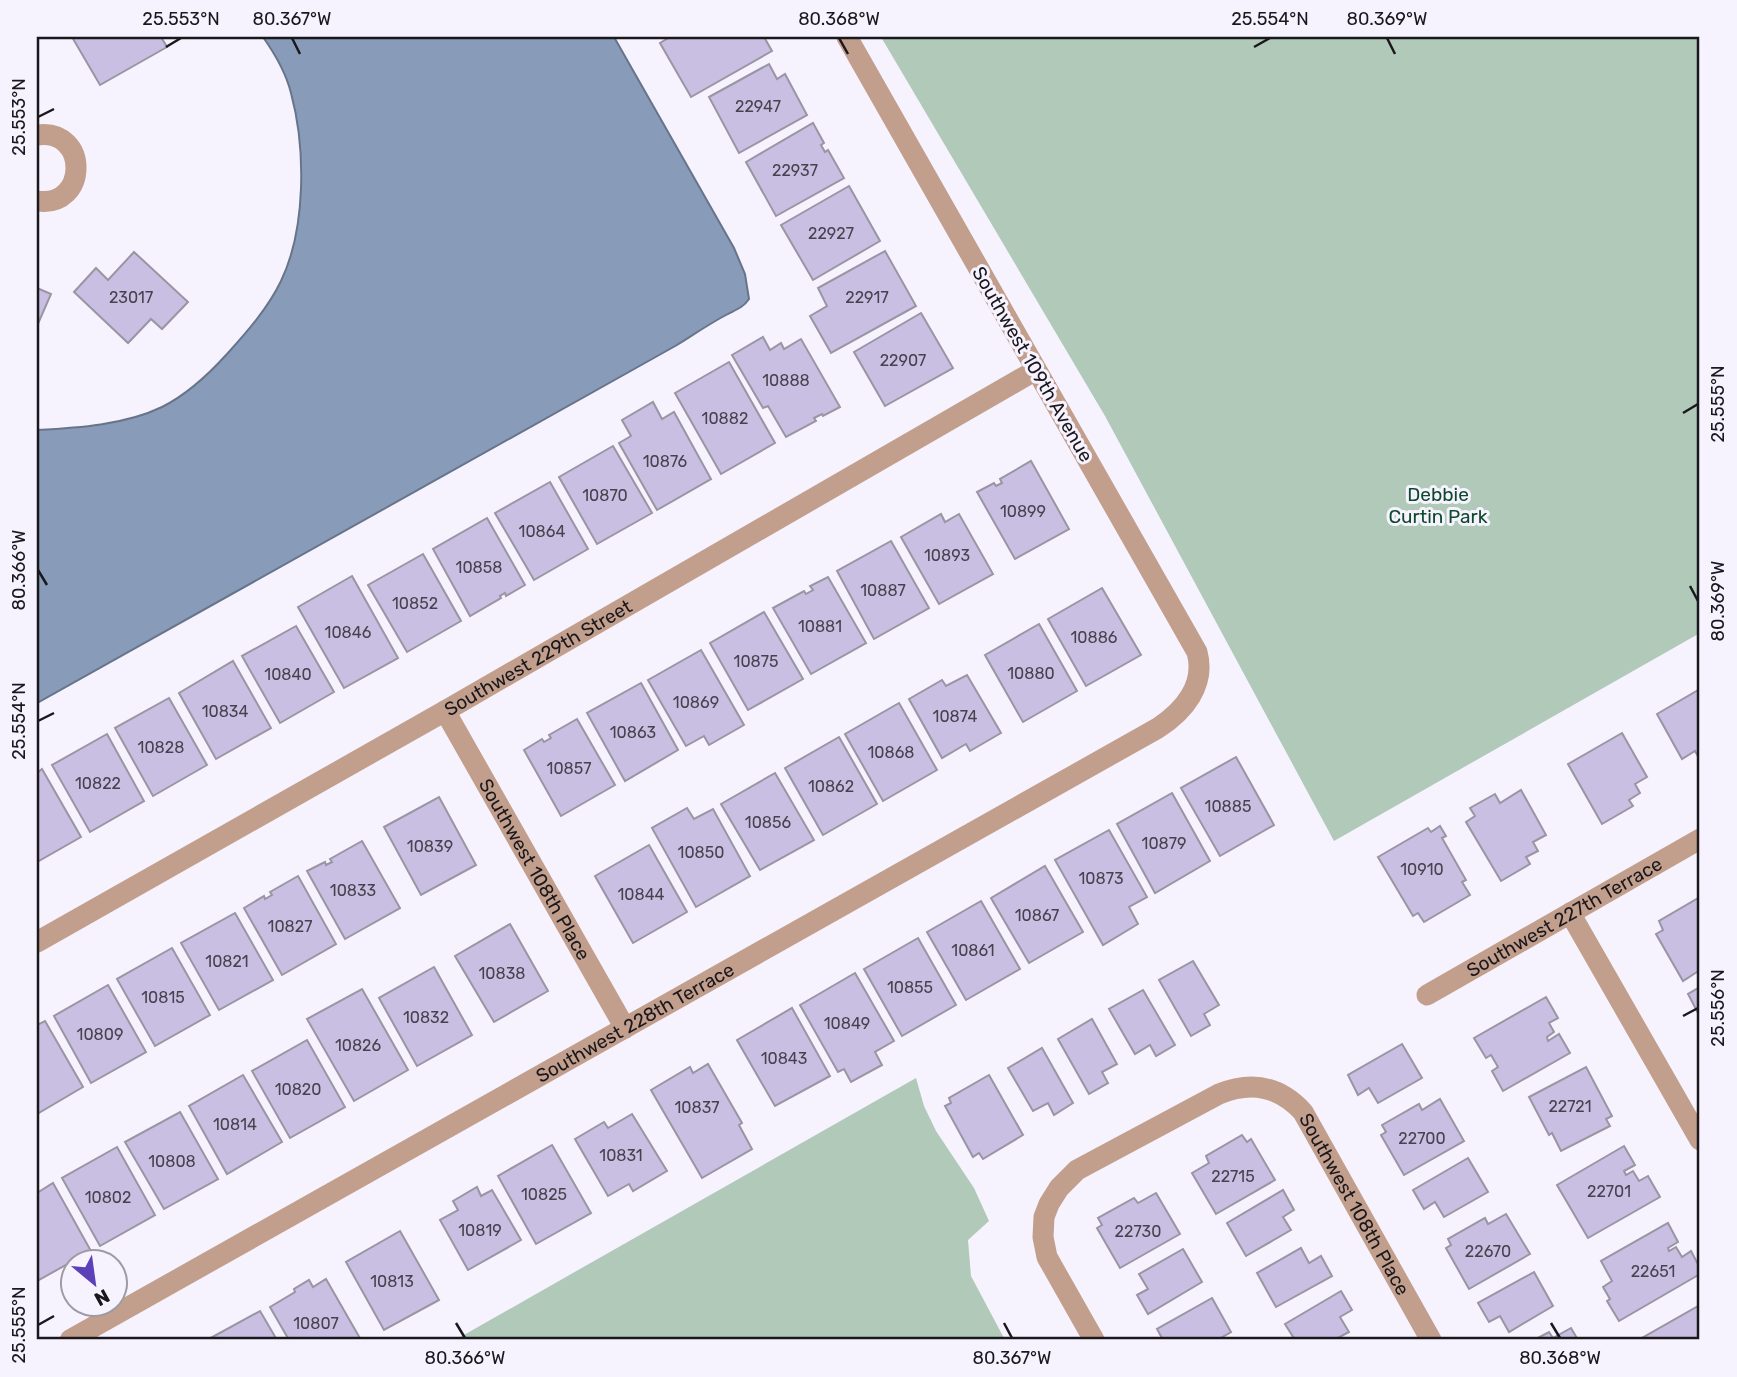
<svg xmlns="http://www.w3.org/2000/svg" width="1737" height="1377" font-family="Rubik,sans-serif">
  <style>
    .green { fill: #b0c9b9 }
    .water { fill: #889cb9; stroke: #67748a; stroke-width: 2 }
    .building { fill: #c9bfe2; stroke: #9995a3; stroke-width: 2 }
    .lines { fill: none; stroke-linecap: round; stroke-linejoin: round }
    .street { stroke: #c29f8c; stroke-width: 21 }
    .ticks { fill: none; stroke: #1a181d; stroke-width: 2.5 }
    .labels { text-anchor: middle; stroke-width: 6; stroke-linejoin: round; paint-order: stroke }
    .number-label { font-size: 16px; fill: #46424e }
    .street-label { font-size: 19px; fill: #1a181d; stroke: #f6f3fe }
    .park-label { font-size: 19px; fill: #0d4a2c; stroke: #f6f3fe }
    .neatline { fill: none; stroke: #1a181d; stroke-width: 2.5 }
    .ticks-label { font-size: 18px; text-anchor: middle; fill: #1a181d }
  </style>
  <rect width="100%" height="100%" fill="#f6f3fe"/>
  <g class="green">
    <path d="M881,37H1700V633L1334,841L1105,416Z"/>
    <path d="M916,1078L924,1106L936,1131L974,1188L989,1221L968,1240L971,1276L1005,1340H455Z"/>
  </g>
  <path class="water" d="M263,37H614L734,248L745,274L749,299C743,308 735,310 726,315C709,324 693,335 677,345L37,703V430C77,428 125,425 162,407C188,394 208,375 227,354C247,332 268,308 281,281C306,229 306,149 291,93C286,73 275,54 263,37Z"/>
  <g class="building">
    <path d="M72,37H161L167,47L100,85Z"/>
    <path d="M670,37H764L772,51L691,97L660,43Z"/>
    <path d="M769,64L777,79L785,74L807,115L739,153L709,97Z"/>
    <path d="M813,123L824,143L821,145L825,152L828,150L844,178L776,216L746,162Z"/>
    <path d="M849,186L880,241L813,280L781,225Z"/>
    <path d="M885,251L916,306L831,353L810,316L827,306L818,288Z"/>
    <path d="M134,252L188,302L162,329L151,319L128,343L74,292L96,268L108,280Z"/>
    <path d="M37,288L51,294L37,326Z"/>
    <path d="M921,313L953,368L885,406L854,352Z"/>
    <path d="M763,337L770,350L781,343L784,349L801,339L840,407L823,416L822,414L814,418L816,421L786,437L768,406L763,408L732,355Z"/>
    <path d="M729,362L775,443L721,474L675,393Z"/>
    <path d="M653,402L662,419L674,412L711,479L657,510L619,443L631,436L622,420Z"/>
    <path d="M613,446L652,513L597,544L559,477Z"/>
    <path d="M1031,461L1069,529L1015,559L977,492L994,483L996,486L1002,483L1000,479Z"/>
    <path d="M550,482L588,549L534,580L495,513Z"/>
    <path d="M941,514L945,522L959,514L993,574L939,604L901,537Z"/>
    <path d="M487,518L525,585L506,596L505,593L500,596L501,598L470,616L433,549Z"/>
    <path d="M891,541L929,608L874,639L837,571Z"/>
    <path d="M423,554L461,621L407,652L368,585Z"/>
    <path d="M352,576L398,658L344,688L298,607Z"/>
    <path d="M828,577L866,643L811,674L773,608L804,591L806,594L813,590L810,586Z"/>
    <path d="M1102,588L1141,655L1086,686L1048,619Z"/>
    <path d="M764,612L803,679L748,710L710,643Z"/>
    <path d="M1039,624L1077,691L1023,722L985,655Z"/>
    <path d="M296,626L334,692L280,723L242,656Z"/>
    <path d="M701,650L744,725L709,745L704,736L686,746L648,680Z"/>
    <path d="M233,661L271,728L216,759L179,693Z"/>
    <path d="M967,675L1001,733L970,751L966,744L942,758L909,699L942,680L946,686Z"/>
    <path d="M641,683L678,750L625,781L587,713Z"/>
    <path d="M1700,689V760L1695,751L1682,759L1657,714Z"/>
    <path d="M169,698L207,765L153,796L115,728Z"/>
    <path d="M899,703L937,770L883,801L845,734Z"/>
    <path d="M577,719L615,785L561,816L524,750L542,739L544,742L551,738L549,735Z"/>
    <path d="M1622,733L1647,777L1635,784L1640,793L1629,800L1633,806L1602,824L1568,764Z"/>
    <path d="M107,734L144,801L90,832L52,765Z"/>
    <path d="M839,737L877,804L823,835L785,768Z"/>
    <path d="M1236,757L1274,825L1220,856L1181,788Z"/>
    <path d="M42,769L81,837L37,862V773Z"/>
    <path d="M775,773L814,840L760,870L721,804Z"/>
    <path d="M1521,790L1546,835L1533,842L1538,851L1526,857L1530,864L1501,881L1466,822L1475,816L1470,808L1495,794L1500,803Z"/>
    <path d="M1172,793L1210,861L1155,893L1117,824Z"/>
    <path d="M439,797L476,865L421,895L384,827Z"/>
    <path d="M687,808L694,819L713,809L750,876L696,907L652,828Z"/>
    <path d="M1440,826L1446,836L1442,838L1466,880L1462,882L1470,895L1424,922L1418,913L1413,916L1378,857L1428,828L1431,832Z"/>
    <path d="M1109,830L1147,897L1129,907L1138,924L1103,945L1055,860Z"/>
    <path d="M362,841L400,908L345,939L307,871L325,862L326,865L332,862L330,859Z"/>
    <path d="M649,845L687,912L633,943L595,876Z"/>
    <path d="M1045,866L1083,932L1029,963L991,898Z"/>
    <path d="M298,876L336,944L282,975L244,908L264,896L265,899L272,895L270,892Z"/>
    <path d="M1700,897V970L1683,981L1656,934L1663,930L1659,921Z"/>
    <path d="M981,901L1020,969L966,1000L927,932Z"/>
    <path d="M235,913L273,980L219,1010L181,943Z"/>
    <path d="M510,924L548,991L494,1022L455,956Z"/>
    <path d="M918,938L956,1005L902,1036L864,969Z"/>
    <path d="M172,948L210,1015L155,1046L117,979Z"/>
    <path d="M1193,961L1219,1005L1204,1014L1210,1025L1191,1036L1159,980Z"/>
    <path d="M434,967L472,1035L417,1066L379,998Z"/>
    <path d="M855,973L894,1041L875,1052L882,1065L851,1082L844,1069L838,1072L800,1005Z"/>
    <path d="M108,985L146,1052L91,1083L54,1016Z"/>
    <path d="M1700,987V1014L1699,1015L1688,994Z"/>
    <path d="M362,989L408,1070L354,1101L307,1019Z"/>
    <path d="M1143,990L1175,1045L1156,1056L1150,1045L1135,1054L1109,1009Z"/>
    <path d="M1546,997L1558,1018L1549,1023L1554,1032L1547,1037L1548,1041L1559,1034L1570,1053L1503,1091L1492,1071L1498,1067L1491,1055L1486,1058L1474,1038Z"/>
    <path d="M792,1008L830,1076L775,1106L737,1040Z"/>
    <path d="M1092,1019L1117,1064L1102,1072L1108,1083L1089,1094L1058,1039Z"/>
    <path d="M45,1021L83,1087L37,1114V1025Z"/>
    <path d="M307,1040L345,1107L290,1138L252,1071Z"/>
    <path d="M1402,1044L1422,1078L1378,1103L1369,1088L1358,1095L1348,1075Z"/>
    <path d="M1042,1048L1073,1103L1054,1115L1048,1103L1033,1111L1008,1068Z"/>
    <path d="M708,1064L742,1123L739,1125L752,1149L702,1178L651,1090L690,1067L693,1073Z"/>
    <path d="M1586,1067L1612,1116L1606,1119L1610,1126L1561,1151L1552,1133L1549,1135L1529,1097Z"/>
    <path d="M243,1075L282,1142L227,1174L189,1106Z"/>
    <path d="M989,1075L1023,1135L983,1159L979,1153L973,1157L945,1106L951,1103L949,1098Z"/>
    <path d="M1440,1099L1464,1141L1404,1175L1381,1135L1386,1132L1382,1125L1419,1104L1422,1110Z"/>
    <path d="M180,1112L218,1179L164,1209L125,1142Z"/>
    <path d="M632,1114L667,1171L633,1191L629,1184L608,1196L575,1139L604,1122L608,1128Z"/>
    <path d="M1242,1135L1247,1142L1251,1139L1275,1180L1216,1214L1192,1173L1209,1163L1206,1156Z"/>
    <path d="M552,1145L591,1213L536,1244L498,1176Z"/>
    <path d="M1624,1146L1635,1165L1624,1171L1626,1175L1633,1171L1639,1181L1648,1176L1660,1197L1588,1238L1557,1185Z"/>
    <path d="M117,1147L155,1215L100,1246L62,1178Z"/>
    <path d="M1468,1158L1488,1192L1444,1217L1435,1202L1424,1209L1413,1190Z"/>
    <path d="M53,1183L91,1251L37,1281V1193Z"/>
    <path d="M477,1187L481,1196L492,1190L521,1240L468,1270L440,1220L458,1210L453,1201Z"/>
    <path d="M1283,1190L1294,1210L1283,1217L1291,1230L1246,1256L1227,1223Z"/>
    <path d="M1156,1193L1180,1234L1120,1268L1097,1228L1102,1225L1098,1218L1134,1198L1138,1203Z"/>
    <path d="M1506,1214L1530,1254L1469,1289L1446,1248L1451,1245L1448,1239L1485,1218L1488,1224Z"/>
    <path d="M1668,1223L1678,1242L1668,1248L1669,1251L1676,1247L1682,1257L1691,1251L1700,1268V1274L1619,1321L1607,1301L1610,1299L1603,1287L1612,1281L1601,1261Z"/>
    <path d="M400,1231L439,1300L384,1330L346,1262Z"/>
    <path d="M1301,1248L1309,1263L1321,1256L1332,1276L1276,1307L1257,1273Z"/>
    <path d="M1183,1249L1202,1282L1148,1314L1137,1295L1148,1289L1139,1274Z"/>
    <path d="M1534,1272L1553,1306L1509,1332L1500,1316L1489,1322L1478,1303Z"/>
    <path d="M326,1279L361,1340H289L270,1307L295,1292L294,1289L309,1280L313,1287Z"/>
    <path d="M1341,1291L1352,1310L1340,1317L1349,1332L1334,1340H1295L1285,1324Z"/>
    <path d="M1212,1298L1231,1332L1217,1340H1163L1157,1329Z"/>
    <path d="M1700,1305V1340H1643L1642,1338Z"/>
    <path d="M260,1311L277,1340H207Z"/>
    <path d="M1571,1328L1578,1340H1534L1549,1332L1553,1338Z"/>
  </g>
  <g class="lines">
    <g class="street">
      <path d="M37,135C90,128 88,209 37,201"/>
      <path id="s1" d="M445,711L625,1028"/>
      <path d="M1570,913L1700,1140"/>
      <path id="s2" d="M37,942L445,711L1036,370"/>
      <path id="s3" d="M1427,995L1700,839"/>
      <path id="s4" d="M70,1340L1158,728C1184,711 1206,685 1197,652L847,37"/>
      <path id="s5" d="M1094,1340L1047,1257L1043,1237L1044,1217L1049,1204L1059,1188L1077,1170L1219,1094C1251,1081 1279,1086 1303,1112L1431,1340"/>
    </g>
  </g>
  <path class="ticks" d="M292,38L300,54M839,38L848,54M1387,38L1395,54M166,47L181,38M1254,47L1270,38M38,117L54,109M1683,413L1698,404M38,570L47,585M1690,586L1698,601M38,721L54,713M1683,1016L1698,1008M456,1323L465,1338M1004,1323L1012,1338M1551,1323L1560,1338M38,1325L54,1316"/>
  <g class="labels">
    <g class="number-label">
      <text x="758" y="112">22947</text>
      <text x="795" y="176">22937</text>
      <text x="831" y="239">22927</text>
      <text x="131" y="303">23017</text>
      <text x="867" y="303">22917</text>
      <text x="903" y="366">22907</text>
      <text x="786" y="386">10888</text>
      <text x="725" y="424">10882</text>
      <text x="665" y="467">10876</text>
      <text x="605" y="501">10870</text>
      <text x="1023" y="517">10899</text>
      <text x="542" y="537">10864</text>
      <text x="947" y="561">10893</text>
      <text x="479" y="573">10858</text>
      <text x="883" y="596">10887</text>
      <text x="415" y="609">10852</text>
      <text x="820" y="632">10881</text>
      <text x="348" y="638">10846</text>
      <text x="1094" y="643">10886</text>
      <text x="756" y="667">10875</text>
      <text x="1031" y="679">10880</text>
      <text x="288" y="680">10840</text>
      <text x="696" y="708">10869</text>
      <text x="225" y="717">10834</text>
      <text x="955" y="722">10874</text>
      <text x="633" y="738">10863</text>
      <text x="161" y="753">10828</text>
      <text x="891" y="758">10868</text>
      <text x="569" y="774">10857</text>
      <text x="98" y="789">10822</text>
      <text x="831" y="792">10862</text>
      <text x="1228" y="812">10885</text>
      <text x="768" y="828">10856</text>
      <text x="1164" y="849">10879</text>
      <text x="430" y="852">10839</text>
      <text x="701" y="858">10850</text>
      <text x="1422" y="875">10910</text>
      <text x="1101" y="884">10873</text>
      <text x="353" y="896">10833</text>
      <text x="641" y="900">10844</text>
      <text x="1037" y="921">10867</text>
      <text x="290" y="932">10827</text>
      <text x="973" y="956">10861</text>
      <text x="227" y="967">10821</text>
      <text x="502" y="979">10838</text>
      <text x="910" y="993">10855</text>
      <text x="163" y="1003">10815</text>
      <text x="426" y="1023">10832</text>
      <text x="847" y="1029">10849</text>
      <text x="100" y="1040">10809</text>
      <text x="358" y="1051">10826</text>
      <text x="784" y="1064">10843</text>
      <text x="298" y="1095">10820</text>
      <text x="1570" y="1112">22721</text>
      <text x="697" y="1113">10837</text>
      <text x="235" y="1130">10814</text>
      <text x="1422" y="1144">22700</text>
      <text x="621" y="1161">10831</text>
      <text x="172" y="1167">10808</text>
      <text x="1233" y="1182">22715</text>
      <text x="1609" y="1197">22701</text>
      <text x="544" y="1200">10825</text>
      <text x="108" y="1203">10802</text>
      <text x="480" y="1236">10819</text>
      <text x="1138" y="1237">22730</text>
      <text x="1488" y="1257">22670</text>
      <text x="1653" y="1277">22651</text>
      <text x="392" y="1287">10813</text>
      <text x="316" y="1329">10807</text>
    </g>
    <g class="street-label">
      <text transform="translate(1033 364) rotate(60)" y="7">Southwest 109th Avenue</text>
      <text dy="7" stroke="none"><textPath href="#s2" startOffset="576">Southwest 229th Street</textPath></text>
      <text dy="7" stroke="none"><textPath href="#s1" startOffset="182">Southwest 108th Place</textPath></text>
      <text dy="7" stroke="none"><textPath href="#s3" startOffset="158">Southwest 227th Terrace</textPath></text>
      <text dy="7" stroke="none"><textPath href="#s4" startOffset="648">Southwest 228th Terrace</textPath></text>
      <text dy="7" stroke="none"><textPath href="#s5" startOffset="553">Southwest 108th Place</textPath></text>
    </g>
    <g class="park-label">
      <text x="1438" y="501">Debbie<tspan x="1438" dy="22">Curtin Park</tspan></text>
    </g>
  </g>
  <rect width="1737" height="1377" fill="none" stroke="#f6f3fe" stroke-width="77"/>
  <g transform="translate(94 1283) rotate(151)"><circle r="33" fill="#f6f3fe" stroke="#9e9ba4" stroke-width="2"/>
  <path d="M0-5L12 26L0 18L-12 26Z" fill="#5c40b8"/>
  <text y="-10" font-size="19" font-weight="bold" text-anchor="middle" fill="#1a181d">N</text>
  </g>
  <rect x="38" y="38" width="1660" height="1300" class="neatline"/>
  <g class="ticks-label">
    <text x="181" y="25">25.553°N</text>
    <text x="292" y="25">80.367°W</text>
    <text x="839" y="25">80.368°W</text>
    <text x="1270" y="25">25.554°N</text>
    <text x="1387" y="25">80.369°W</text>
    <text transform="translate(19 117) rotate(-90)" y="6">25.553°N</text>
    <text transform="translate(1718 404) rotate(-90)" y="6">25.555°N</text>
    <text transform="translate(19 570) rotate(-90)" y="6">80.366°W</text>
    <text transform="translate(1718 601) rotate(-90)" y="6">80.369°W</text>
    <text transform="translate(19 721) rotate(-90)" y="6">25.554°N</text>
    <text transform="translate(1718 1008) rotate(-90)" y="6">25.556°N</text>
    <text transform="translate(19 1325) rotate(-90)" y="6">25.555°N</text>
    <text x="465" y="1364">80.366°W</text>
    <text x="1012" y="1364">80.367°W</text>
    <text x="1560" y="1364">80.368°W</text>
  </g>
</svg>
